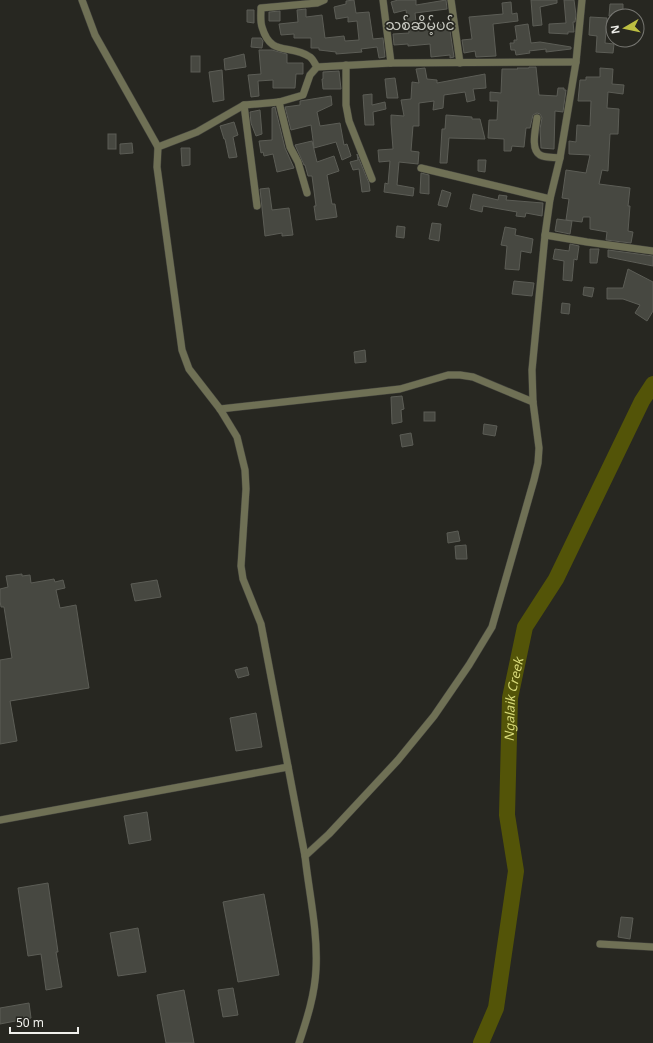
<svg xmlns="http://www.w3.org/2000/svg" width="653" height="1043" font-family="Georgia,'Noto Sans Myanmar',serif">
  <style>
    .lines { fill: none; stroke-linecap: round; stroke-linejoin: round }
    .river { stroke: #535408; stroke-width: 16 }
    .building { fill: #474841; stroke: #5c5d56 }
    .minor-casing { stroke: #43433d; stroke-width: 8 }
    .minor { stroke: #6f7055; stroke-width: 7 }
    .labels { text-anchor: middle; stroke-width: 3.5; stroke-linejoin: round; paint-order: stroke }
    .water-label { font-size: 13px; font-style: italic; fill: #d7da79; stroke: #272721 }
    .quarter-label { font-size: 14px; fill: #cbccc4; stroke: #272721 }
  </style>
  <rect width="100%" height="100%" fill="#272721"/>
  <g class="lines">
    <path class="river" id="s1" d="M481,1043L496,1008L516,871L507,815L510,698L525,627L556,579L642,401L653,384"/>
  </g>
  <g class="building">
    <path d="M354,0L356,13L369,12L373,39L383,38L385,57L379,58L377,47L361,49L362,52L336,54V52L319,50V48H311V38H294V34L281,35L279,24L298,22L297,10L306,9V17L322,15L325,38L344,36L345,41L359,40L357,21L348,22V17L336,19L334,7L346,4V1Z"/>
    <path d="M398,0H416V5L446,0L447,9L415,13L417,30L431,28V25L449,24L454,57L450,58V55L431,57L430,44L408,46V44L394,45L393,34L409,33L406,10L394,13L391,2Z"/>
    <path d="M531,0H557V3L540,7L542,25L533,26Z"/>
    <path d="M564,0H574L576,15L575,22H573L574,32H568V34L549,33V24L566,23Z"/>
    <path d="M511,2L512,14L517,13L518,21L493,24L496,56L476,57L475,51L464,53L462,40L472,39L469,17L503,14L502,3Z"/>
    <path d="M610,4H623V16H609Z"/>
    <path d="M247,10H254V23L247,22Z"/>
    <path d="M280,11V21H269V12Z"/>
    <path d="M590,17L607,18L605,43L614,44L613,53L596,52L597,36L589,35Z"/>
    <path d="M528,24L531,43L540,42L571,47V49L546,52V49L529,51L530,53L516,55L515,50H511L510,43H514V40H517L515,26Z"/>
    <path d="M252,38H261L263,41L262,48L251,47Z"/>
    <path d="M259,50H272L287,54V63H303V74H296L295,88H273V80L258,81L259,96L251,97L248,75L261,74Z"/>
    <path d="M244,54L246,67L225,70L224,59Z"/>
    <rect x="191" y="56" width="9" height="16"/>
    <path d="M529,67H536L539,95L557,96L558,88H564V90H566L563,112L555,111L554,149L541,148L540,129L542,118L540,114L537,113L533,115L530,128H526L524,147L512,146L511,151H504V139L488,138L489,120H497L498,101H490V92L501,93L502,69H518L517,68H529Z"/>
    <path d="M425,68L427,79L437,80V83L485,74L486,88L473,89L475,100L467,102L465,92L444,95L443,108L433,110L434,101L419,103V126H413L411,151L419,152L418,164L399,162L397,185L414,188L413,196L384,192L385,183L388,184L390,161L379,162L378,150L393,149L391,123V115L404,116L401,100L411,99L412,82L419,83L416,69Z"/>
    <path d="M600,68L613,69L612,84L624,85L623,94L608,92L607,108L619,109L618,134H610L608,171L602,170L599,184L630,188L628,206H630L628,231L633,232L631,243L606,240L607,232L590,229V217H583L582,222L566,220L569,199L562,198L566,170L586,173L590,155L569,154V141L576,142L577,125L590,126L591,101H578L580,80H586V77H600Z"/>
    <path d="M222,70L224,100L213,102L209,72Z"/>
    <path d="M339,71L341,89H323L322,79H323V72Z"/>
    <path d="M395,78L398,98H387L385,79Z"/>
    <path d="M372,94V105L385,102L386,109L373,112L374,125H365L363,95Z"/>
    <path d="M331,96L332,105L317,112L320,126L340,123L344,145L347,144L351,156L342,160L336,142L314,148L311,125L291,130L285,107L300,105V101Z"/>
    <path d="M275,107L285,148L294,168L277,172L273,154L264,156L263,152L261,153L259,141L272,140V108Z"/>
    <path d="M260,110L262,134L256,136L251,123L250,112Z"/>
    <path d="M446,115L472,117V119H480L485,139L449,138L447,163H440L442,129H445Z"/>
    <path d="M234,122L238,135L233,137L237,157L229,158L225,139H224L220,126Z"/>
    <rect x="108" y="134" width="8" height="15"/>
    <path d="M312,141L317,162L334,156L339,171L327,175L332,204H335L337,217L316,220L314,206H316L312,176H308L305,165H304L295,145Z"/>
    <path d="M132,143L133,153L120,154V144Z"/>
    <path d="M181,148H190V165L182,166Z"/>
    <path d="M357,154L369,183L370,191L362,192L359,169L353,170L350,162L358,160Z"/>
    <path d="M478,160H486L485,172L478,171Z"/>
    <path d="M421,173L429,175V194L420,193Z"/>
    <path d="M269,188L272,210L289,208L293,235L282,236V233L265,236L260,189Z"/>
    <path d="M442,190L451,193L447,207L438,205Z"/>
    <path d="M473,194L498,200L499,195L507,196L506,200L543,203L542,216L526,213L525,217L516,216L517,212L483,206L482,212L470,209Z"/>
    <path d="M557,219L572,221L570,234L555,231Z"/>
    <path d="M432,223L441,224L439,241L429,239Z"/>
    <path d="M397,226L405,227L404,238L396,237Z"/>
    <path d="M505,227L516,229L515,235L533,239L531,253L521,251L519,270L505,269L507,246L501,245Z"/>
    <path d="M570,244L579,246L577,260L574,259L572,281L563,280L564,261L553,259L555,249L569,251Z"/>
    <path d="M590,249H599L597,263H590Z"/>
    <path d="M608,250L653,256V266L608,257Z"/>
    <path d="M628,269L653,282V311L647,321L635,313L640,305L623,299H607V288H623Z"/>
    <path d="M514,281L534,283L532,296L512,294Z"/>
    <path d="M584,287L594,288L592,297L583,295Z"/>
    <path d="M562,303L570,304L569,314L561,313Z"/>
    <path d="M365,350L366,362L355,363L354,352Z"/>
    <path d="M402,396L404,409L401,410L402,422L392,424L391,397Z"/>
    <rect x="424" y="412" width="11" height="9"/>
    <path d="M484,424L497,426L495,436L483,434Z"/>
    <path d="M411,433L413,445L402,447L400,435Z"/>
    <path d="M458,531L460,541L448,543L447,533Z"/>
    <path d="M466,545L467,559H456L455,546Z"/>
    <path d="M22,574V576L30,575L31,583L54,579L55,582L63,580L65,588L56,590L60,608L76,605L89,688L10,701L17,741L0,744V660L12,658L4,607H1L0,601V589L8,587L6,576Z"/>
    <path d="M157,580L161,597L135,601L131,584Z"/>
    <path d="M247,667L249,675L238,678L235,670Z"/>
    <path d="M256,713L262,747L236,751L230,718Z"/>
    <path d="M147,812L151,840L129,844L124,816Z"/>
    <path d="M48,883L58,952H56L62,987L46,990L41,954L28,956L18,888Z"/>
    <path d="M264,894L279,975L238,982L223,902Z"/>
    <path d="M621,917L633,918L630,939L618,937Z"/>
    <path d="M138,928L146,972L118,976L110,933Z"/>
    <path d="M233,988L238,1015L223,1017L218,990Z"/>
    <path d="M184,990L194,1043H166L157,995Z"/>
    <path d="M29,1003L31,1018L0,1024V1008Z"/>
  </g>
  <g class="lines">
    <defs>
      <g id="minor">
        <path d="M82,0L95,35L158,147"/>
        <path d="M383,0L391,63"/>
        <path d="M451,0L460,63"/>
        <path d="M346,65V105L349,121L372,179"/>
        <path d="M317,67C315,64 313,59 310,57C290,43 271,58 262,27C260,21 261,14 261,8L317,3L324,0"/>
        <path d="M279,102L290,147L298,162L307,193"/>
        <path d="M244,105L257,206"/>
        <path d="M537,118C536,128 530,149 540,155C545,158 554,157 560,158"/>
        <path d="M421,168L550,199"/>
        <path d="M545,235L587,242L653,251"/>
        <path d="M220,409L400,389L448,375H460L473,377L533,402"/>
        <path d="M0,820L288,767"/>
        <path d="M305,856L261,624L243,579L241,566L246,489L245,470L237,437L220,409L189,369L182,350L157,167L158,147L197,132L244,105L279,102L303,95L310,75L317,67L391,63L576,62"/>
        <path d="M600,944L653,947"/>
        <path d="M299,1043C307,1019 315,994 316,969C318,931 309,893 305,856L329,834L398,760L434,716L469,665L492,627L534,480L538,463L539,448L533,402L532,370L545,235L550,199L560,158L576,62L582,0"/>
      </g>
    </defs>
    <use href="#minor" class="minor-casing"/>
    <use href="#minor" class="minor"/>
  </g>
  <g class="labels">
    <g class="water-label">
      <text dy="5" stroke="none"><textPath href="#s1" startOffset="349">Ngalaik Creek</textPath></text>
    </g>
    <g class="quarter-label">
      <text x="420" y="30">သစ်ဆိမ့်ပင်</text>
    </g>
  </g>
  <g transform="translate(625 28) rotate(261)"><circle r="19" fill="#272721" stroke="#777772"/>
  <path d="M0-3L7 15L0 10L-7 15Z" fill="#bdbf42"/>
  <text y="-6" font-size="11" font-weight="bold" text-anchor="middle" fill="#f0f0ec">N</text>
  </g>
  <path d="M10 1027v6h68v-6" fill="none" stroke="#f0f0ec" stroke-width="2"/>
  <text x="16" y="1027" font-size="12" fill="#f0f0ec" stroke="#272721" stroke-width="3" paint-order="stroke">50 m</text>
</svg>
